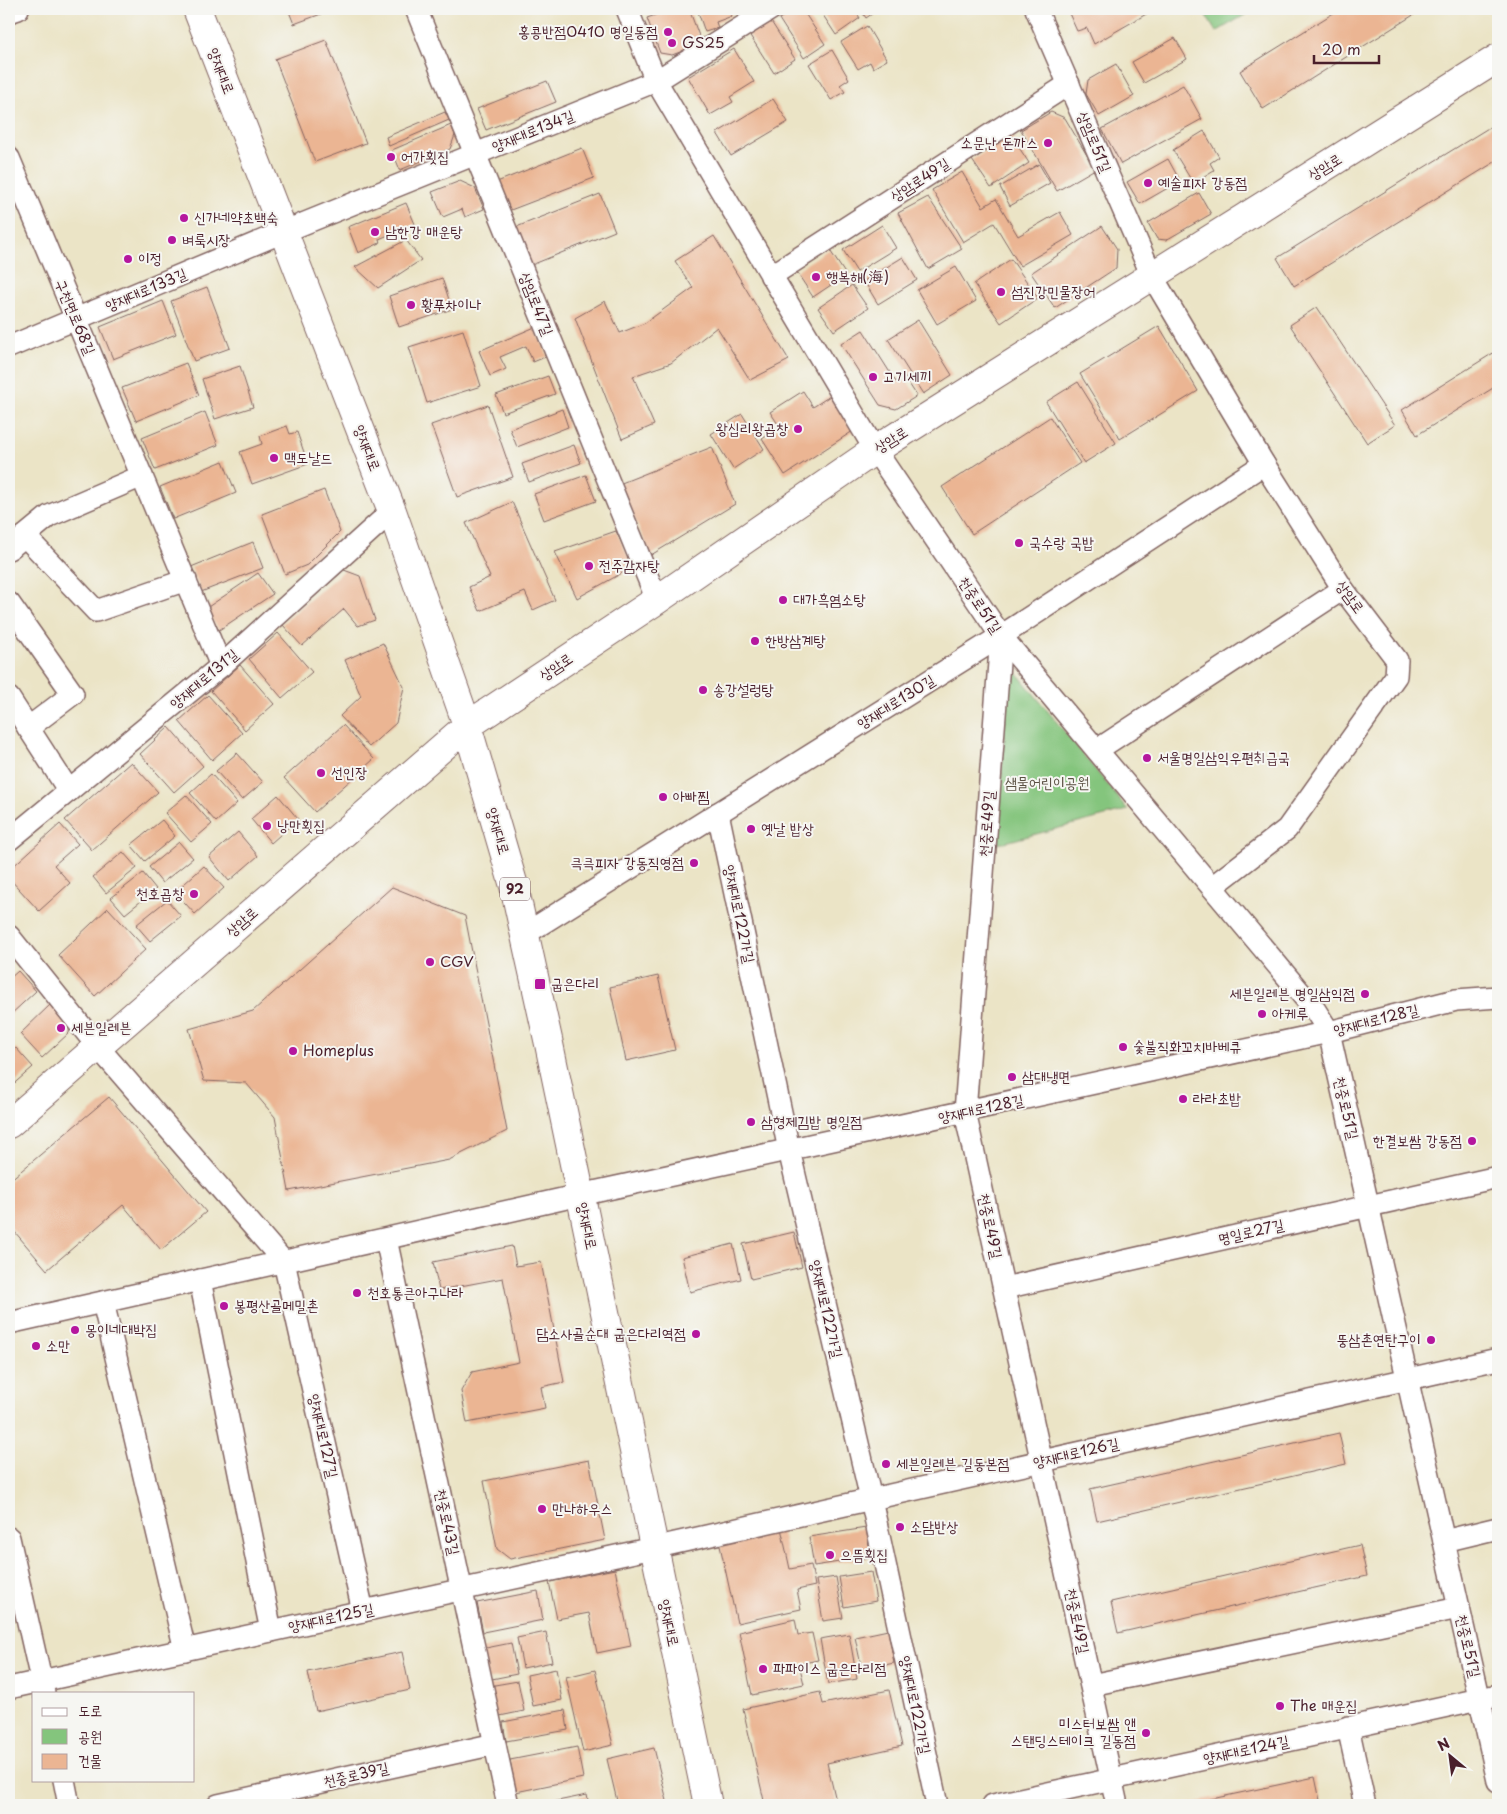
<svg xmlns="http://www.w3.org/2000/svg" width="1507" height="1814" font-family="'Playpen Sans','LXGW WenKai TC','Poor Story',sans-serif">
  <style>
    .green { fill: #84c57d; stroke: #677254 }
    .building { fill: #ebb593 }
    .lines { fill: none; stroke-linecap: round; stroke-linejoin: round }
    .street-casing { stroke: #826461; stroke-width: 24 }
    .secondary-casing { stroke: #826461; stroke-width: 30 }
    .primary-casing { stroke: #826461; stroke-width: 30 }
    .street { stroke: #fff; stroke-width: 21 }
    .secondary { stroke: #fff; stroke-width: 28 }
    .primary { stroke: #fff; stroke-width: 28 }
    .poi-dot { fill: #b5179e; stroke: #f6f6f2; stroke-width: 2 }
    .labels { text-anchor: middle; stroke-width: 4; stroke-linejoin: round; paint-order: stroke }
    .shield { fill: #f6f6f2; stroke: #7e6067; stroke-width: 1 }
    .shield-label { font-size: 14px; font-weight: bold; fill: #4a1f2b }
    .poi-label { font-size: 15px; fill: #4a1f2b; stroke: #f6f6f2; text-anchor: start }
    .street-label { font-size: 15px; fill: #4a1f2b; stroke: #f6f6f2 }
    .park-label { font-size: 15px; fill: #5b5144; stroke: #f6f6f2 }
  </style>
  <rect width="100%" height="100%" fill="#f6f6f2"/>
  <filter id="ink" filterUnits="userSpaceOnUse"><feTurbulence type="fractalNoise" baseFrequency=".02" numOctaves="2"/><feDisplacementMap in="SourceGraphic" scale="10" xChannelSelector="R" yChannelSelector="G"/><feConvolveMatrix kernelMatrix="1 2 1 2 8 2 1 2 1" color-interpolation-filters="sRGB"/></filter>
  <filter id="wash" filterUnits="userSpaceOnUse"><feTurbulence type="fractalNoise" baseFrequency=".0096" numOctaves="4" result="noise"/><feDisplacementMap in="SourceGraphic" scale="20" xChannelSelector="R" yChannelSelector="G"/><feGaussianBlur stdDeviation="1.12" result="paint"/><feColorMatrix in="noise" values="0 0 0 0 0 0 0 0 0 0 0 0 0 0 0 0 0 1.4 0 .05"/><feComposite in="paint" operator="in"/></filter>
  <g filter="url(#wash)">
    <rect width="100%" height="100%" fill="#ebe4c6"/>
    <g class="green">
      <path d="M1202,9H1255L1216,32Z"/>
      <path d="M1008,662L1128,810L998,844Z"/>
    </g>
    <g id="blocks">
      <g class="building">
        <path d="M288,9H319L321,14L294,24Z"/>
        <path d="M672,9H689L702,44L672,55L660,53L647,18Z"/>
        <path d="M697,9H729L732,16L716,22L718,28L705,32Z"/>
        <path d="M795,9H802L825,44L804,58L779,19Z"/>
        <path d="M819,9H854L860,18L836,35Z"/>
        <path d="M860,9H879L866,18Z"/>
        <path d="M1067,9H1155L1094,44L1087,28L1077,31Z"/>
        <path d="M1340,9H1423L1263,109L1240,71Z"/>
        <path d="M770,20L795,59L774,73L749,34Z"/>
        <path d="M867,26L887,60L873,68L870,62L858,69L841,42Z"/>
        <path d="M1175,38L1187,59L1144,83L1132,62Z"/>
        <path d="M326,40L366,143L315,162L275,59Z"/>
        <path d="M734,49L754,82L730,97L733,102L710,115L688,77Z"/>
        <path d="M832,50L849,79L840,85L845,92L831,100L809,64Z"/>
        <path d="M1116,64L1134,96L1099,116L1086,94L1088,80Z"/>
        <path d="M547,81L556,102L486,130L477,109Z"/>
        <path d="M1183,85L1202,119L1121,164L1102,129Z"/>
        <path d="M773,99L788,122L731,156L717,133Z"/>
        <path d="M445,112L449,120L389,146L386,137Z"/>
        <path d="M1051,112L1065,118L1095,169L1057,191L1021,130Z"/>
        <path d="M1498,122V160L1294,286L1277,258Z"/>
        <path d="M451,125L455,135L450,149L400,170L392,150Z"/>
        <path d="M1204,131L1219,157L1210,163L1214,170L1193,183L1173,150Z"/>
        <path d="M1011,135L1029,163L991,188L972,160Z"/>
        <path d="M582,148L594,178L508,211L497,182Z"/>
        <path d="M1168,159L1180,181L1140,204L1127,182Z"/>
        <path d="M1039,164L1050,183L1010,206L1000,187Z"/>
        <path d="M962,172L983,207L996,199L1018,236L1060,212L1073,235L1020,266L994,223L963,242L932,190Z"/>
        <path d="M460,181L475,188L484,209L465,217L462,209L443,217L432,192Z"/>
        <path d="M1199,193L1211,214L1166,240L1157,239L1148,223Z"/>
        <path d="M600,194L615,231L529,266L514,228Z"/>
        <path d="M928,197L962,249L928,269L898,213Z"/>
        <path d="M406,203L415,224L379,239L380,243L358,253L348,227Z"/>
        <path d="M882,225L896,248L857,272L843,250Z"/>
        <path d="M1102,226L1117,249L1116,268L1055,308L1031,273Z"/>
        <path d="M714,236L789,360L750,380L717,327L671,363L633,376L654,425L622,439L575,318L605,301L620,333L645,323L693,288L675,261Z"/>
        <path d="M406,240L421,260L378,288L355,267Z"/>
        <path d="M829,249L846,275L813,297L796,271Z"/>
        <path d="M903,257L917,280L878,304L864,281Z"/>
        <path d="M1011,259L1038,298L1001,323L974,284Z"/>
        <path d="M956,267L976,301L937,324L917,290Z"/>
        <path d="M442,278L452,309L399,327L389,296Z"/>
        <path d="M852,285L868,308L834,331L818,308Z"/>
        <path d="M207,287L230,348L194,361L171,301Z"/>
        <path d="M163,301L176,334L113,359L100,327Z"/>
        <path d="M1317,307L1395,425L1367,443L1290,325Z"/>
        <path d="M918,320L952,375L923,394L888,339Z"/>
        <path d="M1159,326L1198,391L1120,439L1080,374Z"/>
        <path d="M535,327L548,356L533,362L526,346L500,357L506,369L490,376L479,351Z"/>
        <path d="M463,330L481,386L427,403L409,347Z"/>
        <path d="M863,330L896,382L904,376L917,396L896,409L880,405L841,344Z"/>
        <path d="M1498,350V385L1417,435L1402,410Z"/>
        <path d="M186,363L199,395L136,421L122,388Z"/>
        <path d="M240,366L253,407L215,419L202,379Z"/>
        <path d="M548,376L555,394L503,413L496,395Z"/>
        <path d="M1078,382L1116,443L1084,463L1046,402Z"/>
        <path d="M803,391L813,407L830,396L853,431L785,475L762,439L780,427L770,412Z"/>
        <path d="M488,405L513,477L457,497L431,425Z"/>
        <path d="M562,409L568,427L517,447L510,429Z"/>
        <path d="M205,412L218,445L155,470L142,438Z"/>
        <path d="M742,414L764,449L733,469L711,434Z"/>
        <path d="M1050,417L1080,463L972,534L942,487Z"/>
        <path d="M287,426L290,434L297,432L308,464L252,484L240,452L262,444L260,436Z"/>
        <path d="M574,445L581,463L529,482L522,464Z"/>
        <path d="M712,447L735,504L651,555L619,484Z"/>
        <path d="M223,461L236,493L173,519L160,487Z"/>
        <path d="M586,475L596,501L544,520L534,494Z"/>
        <path d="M324,490L340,532L307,565L285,574L262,514Z"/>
        <path d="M512,502L555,600L533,610L525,592L480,611L469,587L490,577L466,523Z"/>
        <path d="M616,531L633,567L577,598L555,552Z"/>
        <path d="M253,542L263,568L201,592L191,567Z"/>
        <path d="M344,570L360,576L375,620L358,626L344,609L302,646L282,624Z"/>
        <path d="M258,573L273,594L219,630L205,609Z"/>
        <path d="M278,633L312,672L282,698L249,659Z"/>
        <path d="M383,643L404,687L396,723L369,747L340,716L361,696L345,660Z"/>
        <path d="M240,665L274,704L245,730L211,691Z"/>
        <path d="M208,695L242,733L212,760L179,721Z"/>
        <path d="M343,725L374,759L315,812L284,778Z"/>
        <path d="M169,727L203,766L174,792L140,754Z"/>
        <path d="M237,753L263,782L242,800L216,771Z"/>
        <path d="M131,762L158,792L92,850L65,820Z"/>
        <path d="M211,774L237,803L216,822L190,793Z"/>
        <path d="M186,795L212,824L191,842L165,813Z"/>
        <path d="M278,795L298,819L271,843L251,819Z"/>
        <path d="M162,820L175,836L145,861L131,845Z"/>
        <path d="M60,824L78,844L54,865L70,883L39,911L9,878V870Z"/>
        <path d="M238,832L258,856L229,881L209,857Z"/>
        <path d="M179,842L193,858L162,883L149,867Z"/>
        <path d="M123,852L137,868L106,893L93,877Z"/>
        <path d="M204,866L224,888L195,914L175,892Z"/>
        <path d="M143,873L156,889L125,914L111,898Z"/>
        <path d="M392,887L465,916L507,1131L449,1160L289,1191L275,1117L246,1083L204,1081L189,1029L253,1011Z"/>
        <path d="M167,900L181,916L150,941L136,925Z"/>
        <path d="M108,908L146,949L95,996L58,955Z"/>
        <path d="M18,971L36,991L9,1016V979Z"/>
        <path d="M658,976L675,1050L626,1061L610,987Z"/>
        <path d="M52,1003L70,1022L69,1033L42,1058L20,1034Z"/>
        <path d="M16,1048L33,1067L9,1088V1054Z"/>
        <path d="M109,1097L206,1212L161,1250L123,1205L47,1270L9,1225V1181Z"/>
        <path d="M794,1232L802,1267L751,1279L743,1244Z"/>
        <path d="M733,1244L741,1279L690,1292L682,1257Z"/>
        <path d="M512,1246L516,1266L541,1262L564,1382L541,1387L545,1408L467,1423L461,1391L472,1372L519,1362L503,1278L439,1290L433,1262Z"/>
        <path d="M1339,1433L1346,1464L1097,1521L1090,1489Z"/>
        <path d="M589,1460L605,1540L510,1559L497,1549L484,1481Z"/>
        <path d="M781,1528L790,1569L811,1565L815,1586L797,1590L801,1609L737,1623L719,1541Z"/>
        <path d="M866,1528L871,1557L814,1566L809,1537Z"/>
        <path d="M1360,1545L1367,1576L1118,1633L1111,1602Z"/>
        <path d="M615,1569L631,1646L597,1653L589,1613L557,1619L549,1582Z"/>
        <path d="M871,1572L876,1601L844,1607L839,1577Z"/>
        <path d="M836,1577L843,1618L823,1621L816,1580Z"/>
        <path d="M538,1591L543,1620L483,1632L477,1603Z"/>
        <path d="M795,1619L798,1635L812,1633L818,1660L799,1664L804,1684L752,1695L739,1632Z"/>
        <path d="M888,1630L894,1663L862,1670L855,1637Z"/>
        <path d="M546,1632L552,1662L523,1668L517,1638Z"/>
        <path d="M849,1634L857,1679L828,1684L820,1639Z"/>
        <path d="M511,1643L517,1674L487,1680L481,1649Z"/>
        <path d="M402,1652L410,1690L316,1711L308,1672Z"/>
        <path d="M556,1669L562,1700L533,1706L527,1675Z"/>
        <path d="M595,1670L613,1745L583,1752L566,1677Z"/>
        <path d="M518,1681L524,1711L495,1717L489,1686Z"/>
        <path d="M889,1690L902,1746L827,1763L837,1805H765L743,1709L820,1692L823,1704Z"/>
        <path d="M565,1710L568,1730L506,1741L503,1722Z"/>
        <path d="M577,1747L583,1778L516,1792L510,1760Z"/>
        <path d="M654,1748L668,1805H618L607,1759Z"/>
        <path d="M1315,1777L1321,1805H1188V1804Z"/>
        <path d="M587,1795L589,1805H543V1804Z"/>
      </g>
    </g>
  </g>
  <g filter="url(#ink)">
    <use href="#blocks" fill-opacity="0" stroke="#826461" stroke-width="1"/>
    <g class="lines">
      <defs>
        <g id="street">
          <path d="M416,9L657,600"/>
          <path d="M627,9L656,81L875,450L1001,636L1315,1010L1329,1032L1498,1781"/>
          <path d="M1036,9L1152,276L1264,464L1343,589L1397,660L1396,676L1287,829L1212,887"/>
          <path d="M9,12L18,9"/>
          <path d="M9,158L221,666"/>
          <path d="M771,276L1069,84"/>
          <path d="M9,347L283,232L656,81L771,9"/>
          <path d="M25,536L96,611L186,580"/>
          <path d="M9,549L49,516L142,476"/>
          <path d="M9,603L73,694L28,728"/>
          <path d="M1001,636L965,1112L1117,1805"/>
          <path d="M9,698L69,791"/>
          <path d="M1097,750L1343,589"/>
          <path d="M718,813L789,1150L871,1499L937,1805"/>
          <path d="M9,840L221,666L392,511"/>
          <path d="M525,934L1001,636L1264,464"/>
          <path d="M9,936L98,1047L284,1262L363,1611"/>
          <path d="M386,1239L508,1805"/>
          <path d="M200,1280L271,1631"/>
          <path d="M1004,1288L1498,1177"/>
          <path d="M103,1302L185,1650"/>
          <path d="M9,1323L580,1195L1329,1032L1456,1000L1498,997"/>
          <path d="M9,1538L44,1693"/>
          <path d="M1444,1541L1498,1528"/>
          <path d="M1091,1685L1459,1608"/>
          <path d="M9,1688L653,1548L1498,1359"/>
          <path d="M1348,1727L1365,1805"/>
          <path d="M64,1780L69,1805"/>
          <path d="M218,1805L495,1744"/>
          <path d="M993,1805L1498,1695"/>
        </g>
        <path id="secondary" d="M9,1124L467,726L657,600L875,450L1498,58"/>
        <path id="primary" d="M197,9L392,511L466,722L514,886L549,1044L708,1805"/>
      </defs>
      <use href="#street" class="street-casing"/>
      <use href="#secondary" class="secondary-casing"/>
      <use href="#primary" class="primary-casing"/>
      <use href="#street" class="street"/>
      <use href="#secondary" class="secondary"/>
      <use href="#primary" class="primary"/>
    </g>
  </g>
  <g class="poi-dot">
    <circle cx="668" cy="32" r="5"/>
    <circle cx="672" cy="43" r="5"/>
    <circle cx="1048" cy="143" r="5"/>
    <circle cx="391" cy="157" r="5"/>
    <circle cx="1148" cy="183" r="5"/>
    <circle cx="184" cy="218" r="5"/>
    <circle cx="375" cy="232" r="5"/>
    <circle cx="172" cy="240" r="5"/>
    <circle cx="128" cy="259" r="5"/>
    <circle cx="816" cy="277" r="5"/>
    <circle cx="1001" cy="292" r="5"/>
    <circle cx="411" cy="305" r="5"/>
    <circle cx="873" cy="377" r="5"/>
    <circle cx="798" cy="429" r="5"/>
    <circle cx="274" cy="458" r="5"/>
    <circle cx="1019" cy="543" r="5"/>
    <circle cx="589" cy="566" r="5"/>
    <circle cx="783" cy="600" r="5"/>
    <circle cx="755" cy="641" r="5"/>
    <circle cx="703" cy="690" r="5"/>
    <circle cx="1147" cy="758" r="5"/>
    <circle cx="321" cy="773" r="5"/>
    <circle cx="663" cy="797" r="5"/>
    <circle cx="267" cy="826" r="5"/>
    <circle cx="751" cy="829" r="5"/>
    <circle cx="694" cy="863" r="5"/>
    <circle cx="194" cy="894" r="5"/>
    <circle cx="430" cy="962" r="5"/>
    <rect x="534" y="978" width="12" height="12" rx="2.5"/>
    <circle cx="1365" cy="994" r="5"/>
    <circle cx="1262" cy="1014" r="5"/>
    <circle cx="61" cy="1028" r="5"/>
    <circle cx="1123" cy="1047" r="5"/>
    <circle cx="293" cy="1051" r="5"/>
    <circle cx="1012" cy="1077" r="5"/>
    <circle cx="1183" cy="1099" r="5"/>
    <circle cx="751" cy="1122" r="5"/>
    <circle cx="1472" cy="1141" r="5"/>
    <circle cx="357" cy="1293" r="5"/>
    <circle cx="224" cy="1306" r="5"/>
    <circle cx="75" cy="1330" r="5"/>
    <circle cx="696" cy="1334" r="5"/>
    <circle cx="1431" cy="1340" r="5"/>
    <circle cx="36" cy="1346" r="5"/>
    <circle cx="886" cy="1464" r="5"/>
    <circle cx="542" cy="1509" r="5"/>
    <circle cx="900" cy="1527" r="5"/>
    <circle cx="830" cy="1555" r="5"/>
    <circle cx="763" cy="1669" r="5"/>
    <circle cx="1280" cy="1706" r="5"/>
    <circle cx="1146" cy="1733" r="5"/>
  </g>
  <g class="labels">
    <rect class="shield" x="500" y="877.5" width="30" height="23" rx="4"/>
    <g class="shield-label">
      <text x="515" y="894">92</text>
    </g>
    <g class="poi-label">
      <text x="658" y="37" text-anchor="end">홍콩반점0410 명일동점</text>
      <text x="682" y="48">GS25</text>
      <text x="1038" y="148" text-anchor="end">소문난 돈까스</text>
      <text x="401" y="162">어가횟집</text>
      <text x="1158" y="188">예술피자 강동점</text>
      <text x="194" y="223">신가네약초백숙</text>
      <text x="385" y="237">남한강 매운탕</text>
      <text x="182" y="245">벼룩시장</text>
      <text x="138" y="264">이정</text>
      <text x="826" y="282">행복해(海)</text>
      <text x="1011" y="297">섬진강민물장어</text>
      <text x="421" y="310">황푸차이나</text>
      <text x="883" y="382">고기세끼</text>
      <text x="788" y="434" text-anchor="end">왕십리왕곱창</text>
      <text x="284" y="463">맥도날드</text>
      <text x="1029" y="548">국수랑 국밥</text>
      <text x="599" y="571">전주감자탕</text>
      <text x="793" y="605">대가흑염소탕</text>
      <text x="765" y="646">한방삼계탕</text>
      <text x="713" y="695">송강설렁탕</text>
      <text x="1157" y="763">서울명일삼익우편취급국</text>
      <text x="331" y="778">선인장</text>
      <text x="673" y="802">아빠찜</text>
      <text x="277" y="831">낭만횟집</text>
      <text x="761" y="834">옛날 밥상</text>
      <text x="684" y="868" text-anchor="end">큭큭피자 강동직영점</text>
      <text x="184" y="899" text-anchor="end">천호곱창</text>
      <text x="440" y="967">CGV</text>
      <text x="551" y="989">굽은다리</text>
      <text x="1355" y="999" text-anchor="end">세븐일레븐 명일삼익점</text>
      <text x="1272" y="1019">아케루</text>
      <text x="71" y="1033">세븐일레븐</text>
      <text x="1133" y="1052">숯불직화꼬치바베큐</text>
      <text x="303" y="1056">Homeplus</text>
      <text x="1022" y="1082">삼대냉면</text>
      <text x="1193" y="1104">라라초밥</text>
      <text x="761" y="1127">삼형제김밥 명일점</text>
      <text x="1462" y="1146" text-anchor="end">한결보쌈 강동점</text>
      <text x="367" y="1298">천호통큰아구나라</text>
      <text x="234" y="1311">봉평산골메밀촌</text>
      <text x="85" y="1335">몽이네대박집</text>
      <text x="686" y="1339" text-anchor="end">담소사골순대 굽은다리역점</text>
      <text x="1421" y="1345" text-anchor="end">뚱삼촌연탄구이</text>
      <text x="46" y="1351">소만</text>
      <text x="896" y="1469">세븐일레븐 길동본점</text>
      <text x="552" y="1514">만나하우스</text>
      <text x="910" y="1532">소담반상</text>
      <text x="840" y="1560">으뜸횟집</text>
      <text x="773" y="1674">파파이스 굽은다리점</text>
      <text x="1290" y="1711">The 매운집</text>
      <text x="1136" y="1729" text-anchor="end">미스터보쌈 앤<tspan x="1136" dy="17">스탠딩스테이크 길동점</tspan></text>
    </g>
    <g class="street-label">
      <text transform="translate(221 71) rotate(69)" y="5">양재대로</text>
      <text transform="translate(533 131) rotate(-22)" y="5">양재대로134길</text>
      <text transform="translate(1094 142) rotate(67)" y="5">상암로51길</text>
      <text transform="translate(1325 167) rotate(-32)" y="5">상암로</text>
      <text transform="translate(920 180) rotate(-33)" y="5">상암로49길</text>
      <text transform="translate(146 290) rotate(-23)" y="5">양재대로133길</text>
      <text transform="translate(536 304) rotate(68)" y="5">상암로47길</text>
      <text transform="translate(75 317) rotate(67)" y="5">구천면로68길</text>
      <text transform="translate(891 440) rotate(-32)" y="5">상암로</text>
      <text transform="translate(367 448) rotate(69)" y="5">양재대로</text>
      <text transform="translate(1350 597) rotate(54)" y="5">상암로</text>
      <text transform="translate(980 605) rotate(56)" y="5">천중로51길</text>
      <text transform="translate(556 667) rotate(-34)" y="5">상암로</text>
      <text transform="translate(204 679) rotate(-40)" y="5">양재대로131길</text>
      <text transform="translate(896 702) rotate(-32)" y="5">양재대로130길</text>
      <text transform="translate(987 824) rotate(-86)" y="5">천중로49길</text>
      <text transform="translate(498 831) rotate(74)" y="5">양재대로</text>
      <text transform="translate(739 914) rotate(78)" y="5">양재대로122가길</text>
      <text transform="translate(242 922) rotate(-41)" y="5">상암로</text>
      <text transform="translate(1376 1020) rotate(-14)" y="5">양재대로128길</text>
      <text transform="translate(1346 1108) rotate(77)" y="5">천중로51길</text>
      <text transform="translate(981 1109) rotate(-12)" y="5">양재대로128길</text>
      <text transform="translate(587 1226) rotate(78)" y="5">양재대로</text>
      <text transform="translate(990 1226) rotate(78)" y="5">천중로49길</text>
      <text transform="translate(1251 1232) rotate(-13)" y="5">명일로27길</text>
      <text transform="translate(826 1309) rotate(77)" y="5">양재대로122가길</text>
      <text transform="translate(323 1436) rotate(77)" y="5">양재대로127길</text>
      <text transform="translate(1076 1453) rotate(-13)" y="5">양재대로126길</text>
      <text transform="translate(447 1522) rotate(78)" y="5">천중로43길</text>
      <text transform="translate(331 1618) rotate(-12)" y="5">양재대로125길</text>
      <text transform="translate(1077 1621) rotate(78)" y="5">천중로49길</text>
      <text transform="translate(669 1623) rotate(78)" y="5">양재대로</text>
      <text transform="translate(1468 1646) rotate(77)" y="5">천중로51길</text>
      <text transform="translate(915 1705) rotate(78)" y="5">양재대로122가길</text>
      <text transform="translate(1246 1750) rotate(-12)" y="5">양재대로124길</text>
      <text transform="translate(356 1775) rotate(-13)" y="5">천중로39길</text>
    </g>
    <g class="park-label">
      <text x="1047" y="788">샘물어린이공원</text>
    </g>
  </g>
  <rect width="1507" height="1814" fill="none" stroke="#f6f6f2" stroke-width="30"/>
  <rect x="32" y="1692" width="162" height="90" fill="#f6f6f2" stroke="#b1a0a2"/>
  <rect x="42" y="1708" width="25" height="8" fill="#ffffff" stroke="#b1a0a2"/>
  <text x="78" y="1716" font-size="15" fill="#4a1f2b">도로</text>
  <rect x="42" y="1729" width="25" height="15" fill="#84c57d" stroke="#b1a0a2"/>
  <text x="78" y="1742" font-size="15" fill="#4a1f2b">공원</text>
  <rect x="42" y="1754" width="25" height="15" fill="#ebb593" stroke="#b1a0a2"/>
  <text x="78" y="1766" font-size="15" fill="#4a1f2b">건물</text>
  <g transform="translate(1450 1756) rotate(331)" stroke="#f6f6f2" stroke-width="4" paint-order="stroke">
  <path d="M0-4L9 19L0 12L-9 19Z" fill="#4a1f2b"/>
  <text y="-8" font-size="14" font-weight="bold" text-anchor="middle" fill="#4a1f2b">N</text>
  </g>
  <path d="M1314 55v8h65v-8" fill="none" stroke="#4a1f2b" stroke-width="2.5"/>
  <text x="1322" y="55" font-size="15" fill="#4a1f2b" stroke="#f6f6f2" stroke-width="4" paint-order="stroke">20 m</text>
</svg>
